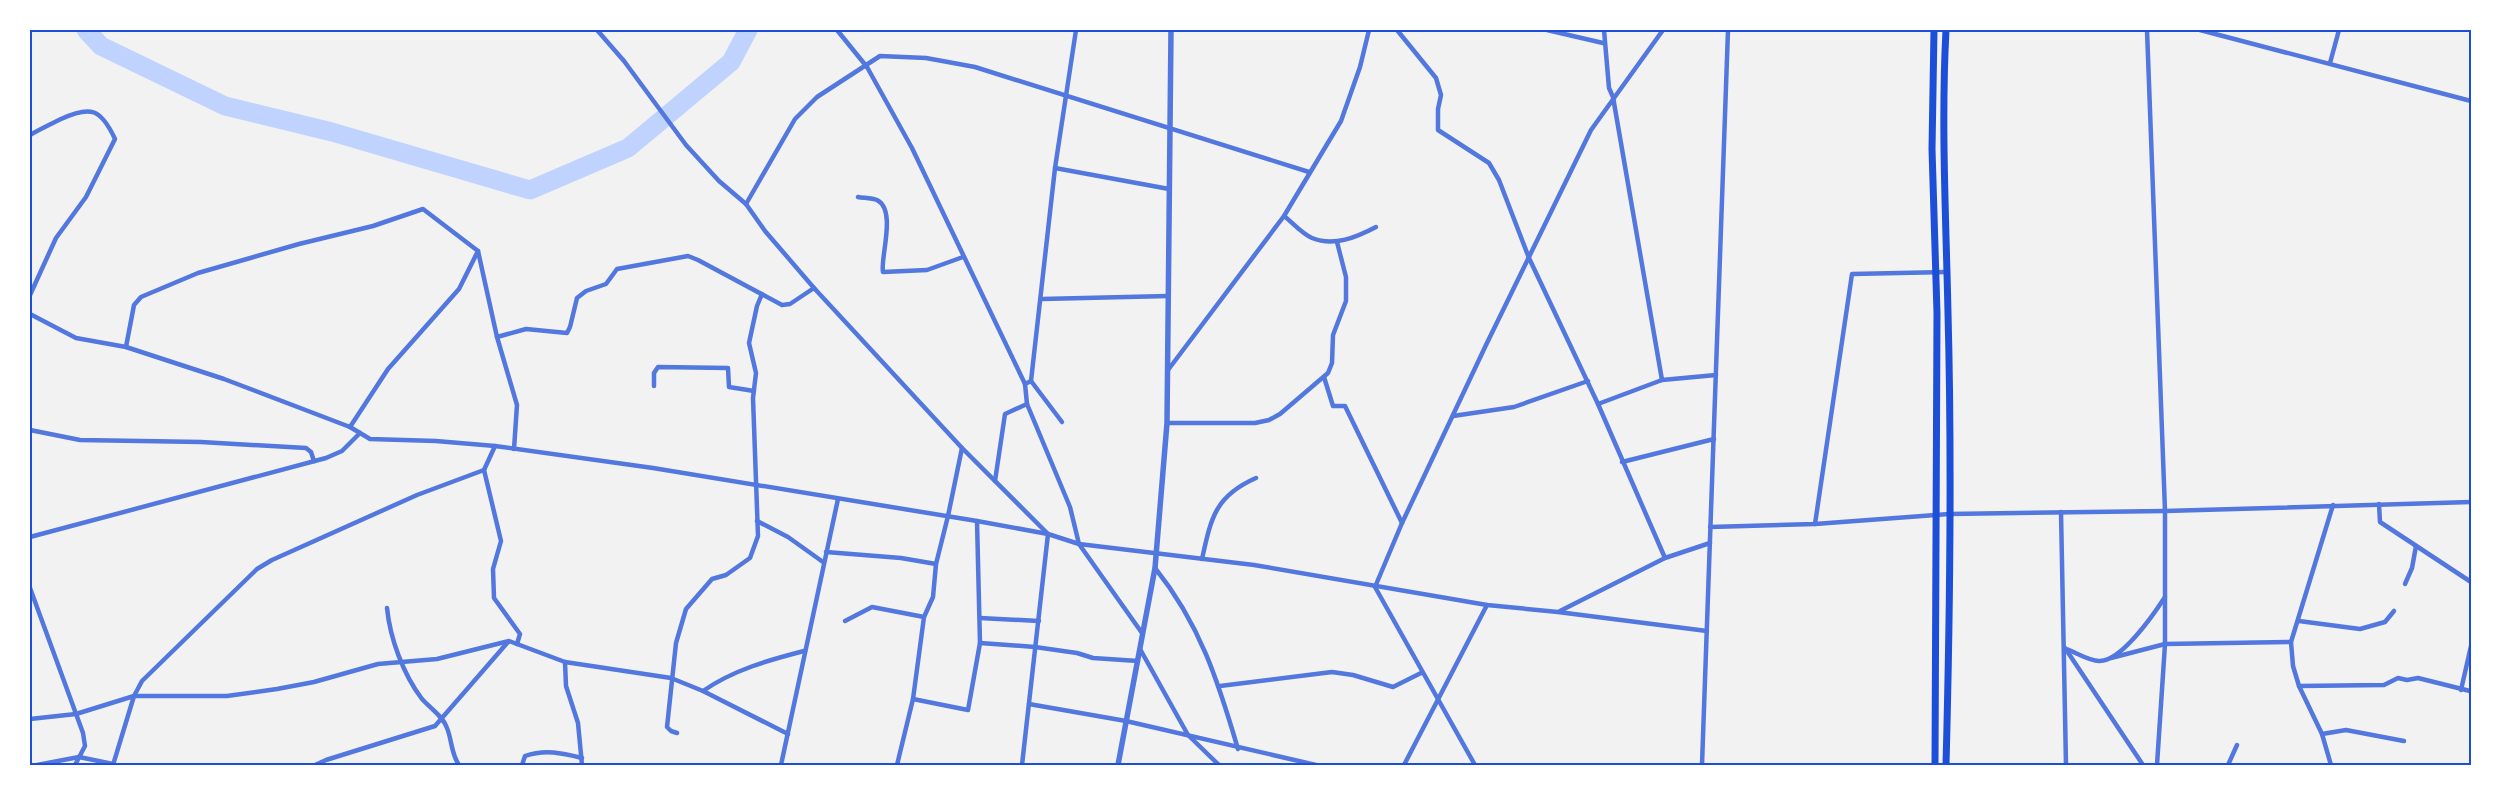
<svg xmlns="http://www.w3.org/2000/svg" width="2501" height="795" font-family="'Noto Sans',sans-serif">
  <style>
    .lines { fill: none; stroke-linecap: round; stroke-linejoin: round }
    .river { stroke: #bfd3fe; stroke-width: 19 }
    .minor { stroke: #5277de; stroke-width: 4.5 }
    .tertiary { stroke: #5277de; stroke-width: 5.5 }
    .trunk { stroke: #1d4ed8; stroke-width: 7 }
    .neatline { fill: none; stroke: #1d4ed8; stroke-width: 2 }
  </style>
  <rect width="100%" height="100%" fill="#f2f2f2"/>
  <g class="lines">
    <path class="river" d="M86,30L101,46L225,106L332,132L530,190L628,148L731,62L748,30"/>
    <g class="minor">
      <path d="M597,30L624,61L686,145L719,181L746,204L765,231L814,288L962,448L1048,534L1022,765"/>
      <path d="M837,30L867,67L912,148L1025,384L1027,404L1070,507L1079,544L1142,633"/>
      <path d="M1397,30L1436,78L1441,95L1438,109V130L1489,163L1499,180L1529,258L1598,404L1665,558"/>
      <path d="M1547,30L1603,43"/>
      <path d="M1604,30L1609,88L1613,97L1662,380L1716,375"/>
      <path d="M2147,30L2165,511V644L2157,765"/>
      <path d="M2200,30L2471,101"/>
      <path d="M2330,63L2339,30"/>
      <path d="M30,135C40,129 51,124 61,119C91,105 101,109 115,139L86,197L56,238L30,295"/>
      <path d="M1055,168L1169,189"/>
      <path d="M858,197C863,198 872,198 877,200C897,210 880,258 883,272L927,270L963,257"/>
      <path d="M746,204L795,119L817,97L880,56L926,58L975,67L1309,172"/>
      <path d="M1284,216C1292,222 1302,234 1312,238C1334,247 1357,237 1376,227"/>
      <path d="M1042,299L1168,296"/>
      <path d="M30,314L76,338L126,347L224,379L350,427L370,439L436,441L495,446L653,468L977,521L1048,534L1079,544L1254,565L1487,605L1558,612L1707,631"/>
      <path d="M497,337L526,329L567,333L570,327L577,298L586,291L606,284L617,269L688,256L698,260L782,305L790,304L814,288"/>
      <path d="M126,347L134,305L141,297L198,273L299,244L373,226L423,209L478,251L497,337L517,405L514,449"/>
      <path d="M1168,370L1284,216L1341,121L1360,67L1369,30"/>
      <path d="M1324,377L1333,406H1345L1402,523"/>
      <path d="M1031,381L1062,422"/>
      <path d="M1025,384L1031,381L1055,168L1076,30"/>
      <path d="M654,386V373L658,367L728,368L729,387L754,391"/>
      <path d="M1598,404L1662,380"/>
      <path d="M1453,416L1514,407L1588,381"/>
      <path d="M1167,423H1255L1269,420L1280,414L1328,373L1332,363L1333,335L1346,301V277L1337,242"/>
      <path d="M350,427L388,369L459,289L478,251"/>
      <path d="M30,430L80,440L201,442L306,448L311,452L314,461"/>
      <path d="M495,446L484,470L501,541L493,569L494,598L520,634L517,644"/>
      <path d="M1622,462L1714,439"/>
      <path d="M995,481L1005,414L1027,404"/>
      <path d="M2379,504L2380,522L2471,582"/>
      <path d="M2061,512L2066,765"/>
      <path d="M757,521L788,537L823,562"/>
      <path d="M1815,524L1852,274L1947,272"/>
      <path d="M1710,527L1815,524L1949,514L2165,511L2471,502"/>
      <path d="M30,537L326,458L342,451L360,433"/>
      <path d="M826,552L901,558L936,564"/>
      <path d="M1202,559C1211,518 1215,496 1256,478"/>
      <path d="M1155,568C1200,624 1218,681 1238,749"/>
      <path d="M2405,584L2412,568L2416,546"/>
      <path d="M30,588L83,733L85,746L75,765"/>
      <path d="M387,608C390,638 403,674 422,699C430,708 443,716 447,728C452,740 451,754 459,765"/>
      <path d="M1560,611L1665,558L1710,543"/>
      <path d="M980,618L1039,621"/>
      <path d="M845,621L872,607L924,617"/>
      <path d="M2299,621L2360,629L2385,622L2394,611"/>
      <path d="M980,643L1035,647L1077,653L1093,658L1138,661"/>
      <path d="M2065,648L2143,765"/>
      <path d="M1140,649L1188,735L1219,765"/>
      <path d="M2066,649C2075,652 2089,661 2099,661C2121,662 2154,614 2165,597"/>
      <path d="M2111,658L2165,644L2291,642"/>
      <path d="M565,662L566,686L578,723L582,765"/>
      <path d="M1220,686L1332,672L1353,675L1393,687L1421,673"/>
      <path d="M2299,686L2384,685L2398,678L2407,680L2418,678L2470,691"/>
      <path d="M2461,690L2471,646"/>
      <path d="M703,691C733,670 769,660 804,651"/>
      <path d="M913,699L968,710L980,643L977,521"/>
      <path d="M1029,704L1126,721L1316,765"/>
      <path d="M30,719L76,714L134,696H227L277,689L314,682L378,664L437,659L509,641L565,662L671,678L703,691L788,734"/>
      <path d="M677,733L671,731L667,727L676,643L686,609L712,579L726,575L750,558L758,536L753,398L756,373L749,343L757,306L762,294"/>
      <path d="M2322,734L2346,730L2404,741"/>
      <path d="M37,765L79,757L113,764"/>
      <path d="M113,765L134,696L142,681L257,569L272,560L417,495L484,470"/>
      <path d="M315,765L326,760L435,726L508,642"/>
      <path d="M522,765L525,756C545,749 562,753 582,758"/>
      <path d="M781,765L838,499"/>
      <path d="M897,765L913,699L924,617L933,597L936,564L948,516L962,448"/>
      <path d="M1404,765L1487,605"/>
      <path d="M1475,765L1375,587L1402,523L1486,345L1591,130L1663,30"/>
      <path d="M1702,765L1728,30"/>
      <path d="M2228,765L2237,745"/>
      <path d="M2331,765L2322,734L2299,686L2293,666L2291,642L2333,505"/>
    </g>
    <path class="tertiary" d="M1118,765L1155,568L1167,423L1171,30"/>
    <g class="trunk">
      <path d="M1934,30L1932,149L1937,313L1935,765"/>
      <path d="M1946,765C1950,614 1952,463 1948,313C1946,219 1941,124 1946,30"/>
    </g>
  </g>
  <rect width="2501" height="795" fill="none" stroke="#ffffff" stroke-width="62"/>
  <rect x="31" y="31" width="2439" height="733" class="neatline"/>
</svg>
